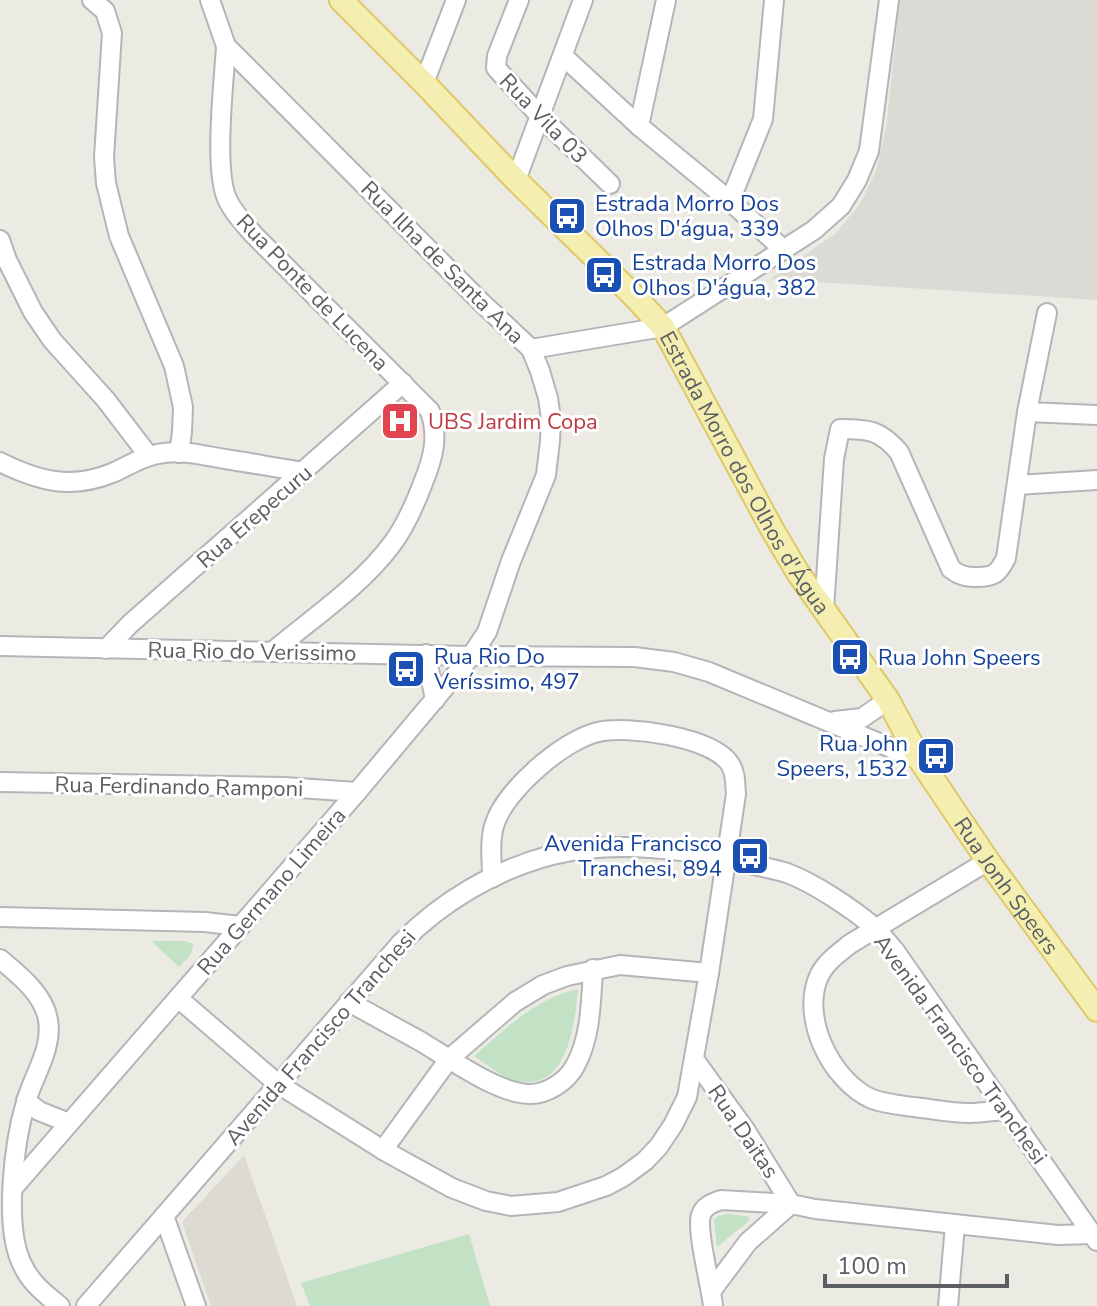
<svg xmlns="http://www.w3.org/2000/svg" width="1097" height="1306" font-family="'Nunito Sans',sans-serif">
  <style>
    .industrial { fill: #dbdad5 }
    .education { fill: #dcdad2 }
    .medical { fill: #f7e5e1 }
    .green { fill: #c3e1c5 }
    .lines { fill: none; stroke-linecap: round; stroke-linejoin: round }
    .minor-casing { stroke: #b4b5b9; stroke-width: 22 }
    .major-casing { stroke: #dfc86a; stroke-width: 26 }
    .minor { stroke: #fff; stroke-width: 18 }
    .major { stroke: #f4efb0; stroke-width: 22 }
    .labels { text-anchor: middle; stroke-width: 6; stroke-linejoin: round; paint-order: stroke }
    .street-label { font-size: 22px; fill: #5b5e62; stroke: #fff }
    .transit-label { font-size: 22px; fill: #164399; stroke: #fff; text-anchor: start }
    .health-label { font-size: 22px; fill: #be3a42; stroke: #fff; text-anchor: start }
  </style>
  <rect width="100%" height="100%" fill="#ecebe3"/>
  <path class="industrial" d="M900,0H1097V300L770,279L835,234L860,204L876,171L886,128Z"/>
  <path class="education" d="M244,1155L297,1306H211L182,1222Z"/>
  <path class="medical" d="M401,399L414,407L420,415L425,428V445L400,428L390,435L376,419Z"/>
  <g class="green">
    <path d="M151,941H185L193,944C193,954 186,960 179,967Z"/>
    <path d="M578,989C575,1023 568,1092 517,1081C504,1079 485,1063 474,1056C507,1028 534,999 578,989Z"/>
    <path d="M727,1214L747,1216L750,1220L717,1247L714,1220L718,1216Z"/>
    <path d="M469,1234L490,1306H310L301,1283Z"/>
  </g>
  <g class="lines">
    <defs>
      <g id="minor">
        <path d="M92,0L105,11L112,33L104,157L106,183L119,236L174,366L183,407L182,432L179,453"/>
        <path d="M519,0L497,56L496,68L540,116L610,184"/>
        <path d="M666,0L639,126L730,201L784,250"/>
        <path d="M226,46C224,82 213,172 228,201C235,215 245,225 255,236L430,411C439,438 433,458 423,483C415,504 405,527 392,544C362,585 311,619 272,652"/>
        <path d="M563,56L639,126"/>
        <path d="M424,83L456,0"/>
        <path d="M516,180L583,0"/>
        <path d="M730,201L763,119L774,0"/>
        <path d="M0,240L7,260L33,312L52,340L106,400L148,455"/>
        <path d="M531,349L663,327L814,230L841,206L857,180L869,151L889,0"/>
        <path d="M1027,412L1097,415"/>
        <path d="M0,462C38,481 71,490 112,473C130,465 145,455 164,453C184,450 205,456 225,459C251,463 278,468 304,472"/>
        <path d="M1017,485L1097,480"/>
        <path d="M824,609L834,459L840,429C869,429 880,430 899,452L951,569C959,575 965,577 976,577C994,577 998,574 1006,558L1027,412L1047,313"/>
        <path d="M0,646L471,656L634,657L674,662L709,672L920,760"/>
        <path d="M106,649L130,624L403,383"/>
        <path d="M426,654L435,700"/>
        <path d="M835,721L862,718L888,700"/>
        <path d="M0,782L284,787L357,792"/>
        <path d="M988,861L850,944C839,953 827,961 820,974C799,1016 831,1081 872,1099C885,1104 900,1105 914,1107C932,1109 951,1113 969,1113C981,1113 994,1111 1006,1110"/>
        <path d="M0,917L205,922L240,926"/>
        <path d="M0,959C19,975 44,994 48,1020C53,1049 33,1076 26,1102C14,1142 3,1229 23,1266C31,1283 45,1294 60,1306"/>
        <path d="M178,998L278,1084L383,1150L452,1188L486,1201L511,1206L558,1202L606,1186L623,1177L645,1161L659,1146L673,1125L687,1097L709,973L736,794C735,784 736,773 730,764C713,737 627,725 598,732C563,740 506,790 495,823C489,840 492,860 492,878"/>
        <path d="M349,1002C373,1015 396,1028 420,1041C447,1057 498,1094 530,1094C548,1094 567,1081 575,1066C591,1038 591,1001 593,969"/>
        <path d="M694,1059L746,1131L791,1204"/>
        <path d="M26,1101L39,1111L69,1123"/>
        <path d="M383,1150L449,1059L515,1002L543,985L567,976L620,965L709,973"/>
        <path d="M13,1188L357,792L471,656L487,632L511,561L546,475L550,441L551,419L548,398L540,371L531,349L481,302L226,46L210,0"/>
        <path d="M164,1216L196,1306"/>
        <path d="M712,1290L748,1242L791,1204"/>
        <path d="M86,1306L401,943C442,901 495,870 552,855C616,839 694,850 758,866C767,868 778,870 787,873C814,883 853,909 875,928C882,935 888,943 895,951L1097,1241"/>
        <path d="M713,1306C711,1286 696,1230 701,1215C704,1206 712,1203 721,1200L791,1204L815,1209L1058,1235L1092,1234"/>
        <path d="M948,1306L955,1225"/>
      </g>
      <g id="major">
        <path id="s1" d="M341,0L424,83L516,180L633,295L663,327L772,529L798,573L888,700L920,760L988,861L1097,1010"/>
      </g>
    </defs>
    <use href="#minor" class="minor-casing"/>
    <use href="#major" class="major-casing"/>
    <use href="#minor" class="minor"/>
    <use href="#major" class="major"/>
  </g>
  <defs>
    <symbol id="bus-square" viewBox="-11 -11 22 22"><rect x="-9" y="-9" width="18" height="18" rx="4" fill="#1a4fb4" stroke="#fff"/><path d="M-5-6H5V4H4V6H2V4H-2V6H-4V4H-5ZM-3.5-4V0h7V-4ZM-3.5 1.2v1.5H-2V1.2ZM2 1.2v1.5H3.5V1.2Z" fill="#fff"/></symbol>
    <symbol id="hospital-square" viewBox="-11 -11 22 22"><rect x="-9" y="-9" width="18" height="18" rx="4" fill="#e0444e" stroke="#fff"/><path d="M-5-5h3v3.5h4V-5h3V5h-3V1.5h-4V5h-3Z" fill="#fff"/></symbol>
  </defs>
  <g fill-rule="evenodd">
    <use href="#bus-square" x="545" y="194" width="44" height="44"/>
    <use href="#bus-square" x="582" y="253" width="44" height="44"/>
    <use href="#hospital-square" x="378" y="399" width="44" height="44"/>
    <use href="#bus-square" x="828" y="635" width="44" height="44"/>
    <use href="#bus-square" x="384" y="647" width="44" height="44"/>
    <use href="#bus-square" x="914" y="734" width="44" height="44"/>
    <use href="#bus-square" x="728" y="834" width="44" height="44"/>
  </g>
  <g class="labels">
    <g class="street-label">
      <text transform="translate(544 118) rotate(46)" y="8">Rua Vila 03</text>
      <text transform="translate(443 262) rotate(45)" y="8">Rua Ilha de Santa Ana</text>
      <text transform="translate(313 292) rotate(46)" y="8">Rua Ponte de Lucena</text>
      <text dy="8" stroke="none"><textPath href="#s1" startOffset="626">Estrada Morro dos Olhos d'Água</textPath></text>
      <text transform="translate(254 516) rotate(-41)" y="8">Rua Erepecuru</text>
      <text transform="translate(252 651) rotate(1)" y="8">Rua Rio do Verissimo</text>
      <text transform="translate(179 786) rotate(1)" y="8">Rua Ferdinando Ramponi</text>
      <text dy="8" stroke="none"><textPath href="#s1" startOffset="1116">Rua Jonh Speers</textPath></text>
      <text transform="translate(271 891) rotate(-49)" y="8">Rua Germano Limeira</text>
      <text transform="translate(320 1037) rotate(-49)" y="8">Avenida Francisco Tranchesi</text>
      <text transform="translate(961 1049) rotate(54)" y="8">Avenida Francisco Tranchesi</text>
      <text transform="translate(744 1131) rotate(56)" y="8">Rua Daitas</text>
    </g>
    <g class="transit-label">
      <text x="595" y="211">Estrada Morro Dos<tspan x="595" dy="25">Olhos D'água, 339</tspan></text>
      <text x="632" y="270">Estrada Morro Dos<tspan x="632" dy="25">Olhos D'água, 382</tspan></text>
      <text x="434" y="664">Rua Rio Do<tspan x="434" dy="25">Veríssimo, 497</tspan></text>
      <text x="878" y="665">Rua John Speers</text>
      <text x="908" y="751" text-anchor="end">Rua John<tspan x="908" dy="25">Speers, 1532</tspan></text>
      <text x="722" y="851" text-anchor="end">Avenida Francisco<tspan x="722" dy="25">Tranchesi, 894</tspan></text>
    </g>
    <g class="health-label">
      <text x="428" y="429">UBS Jardim Copa</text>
    </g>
  </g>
  <path d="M825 1274v12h182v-12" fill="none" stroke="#5b5e62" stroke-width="4"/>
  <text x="837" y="1274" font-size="24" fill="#5b5e62" stroke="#ffffff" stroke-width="6" paint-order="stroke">100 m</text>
</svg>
